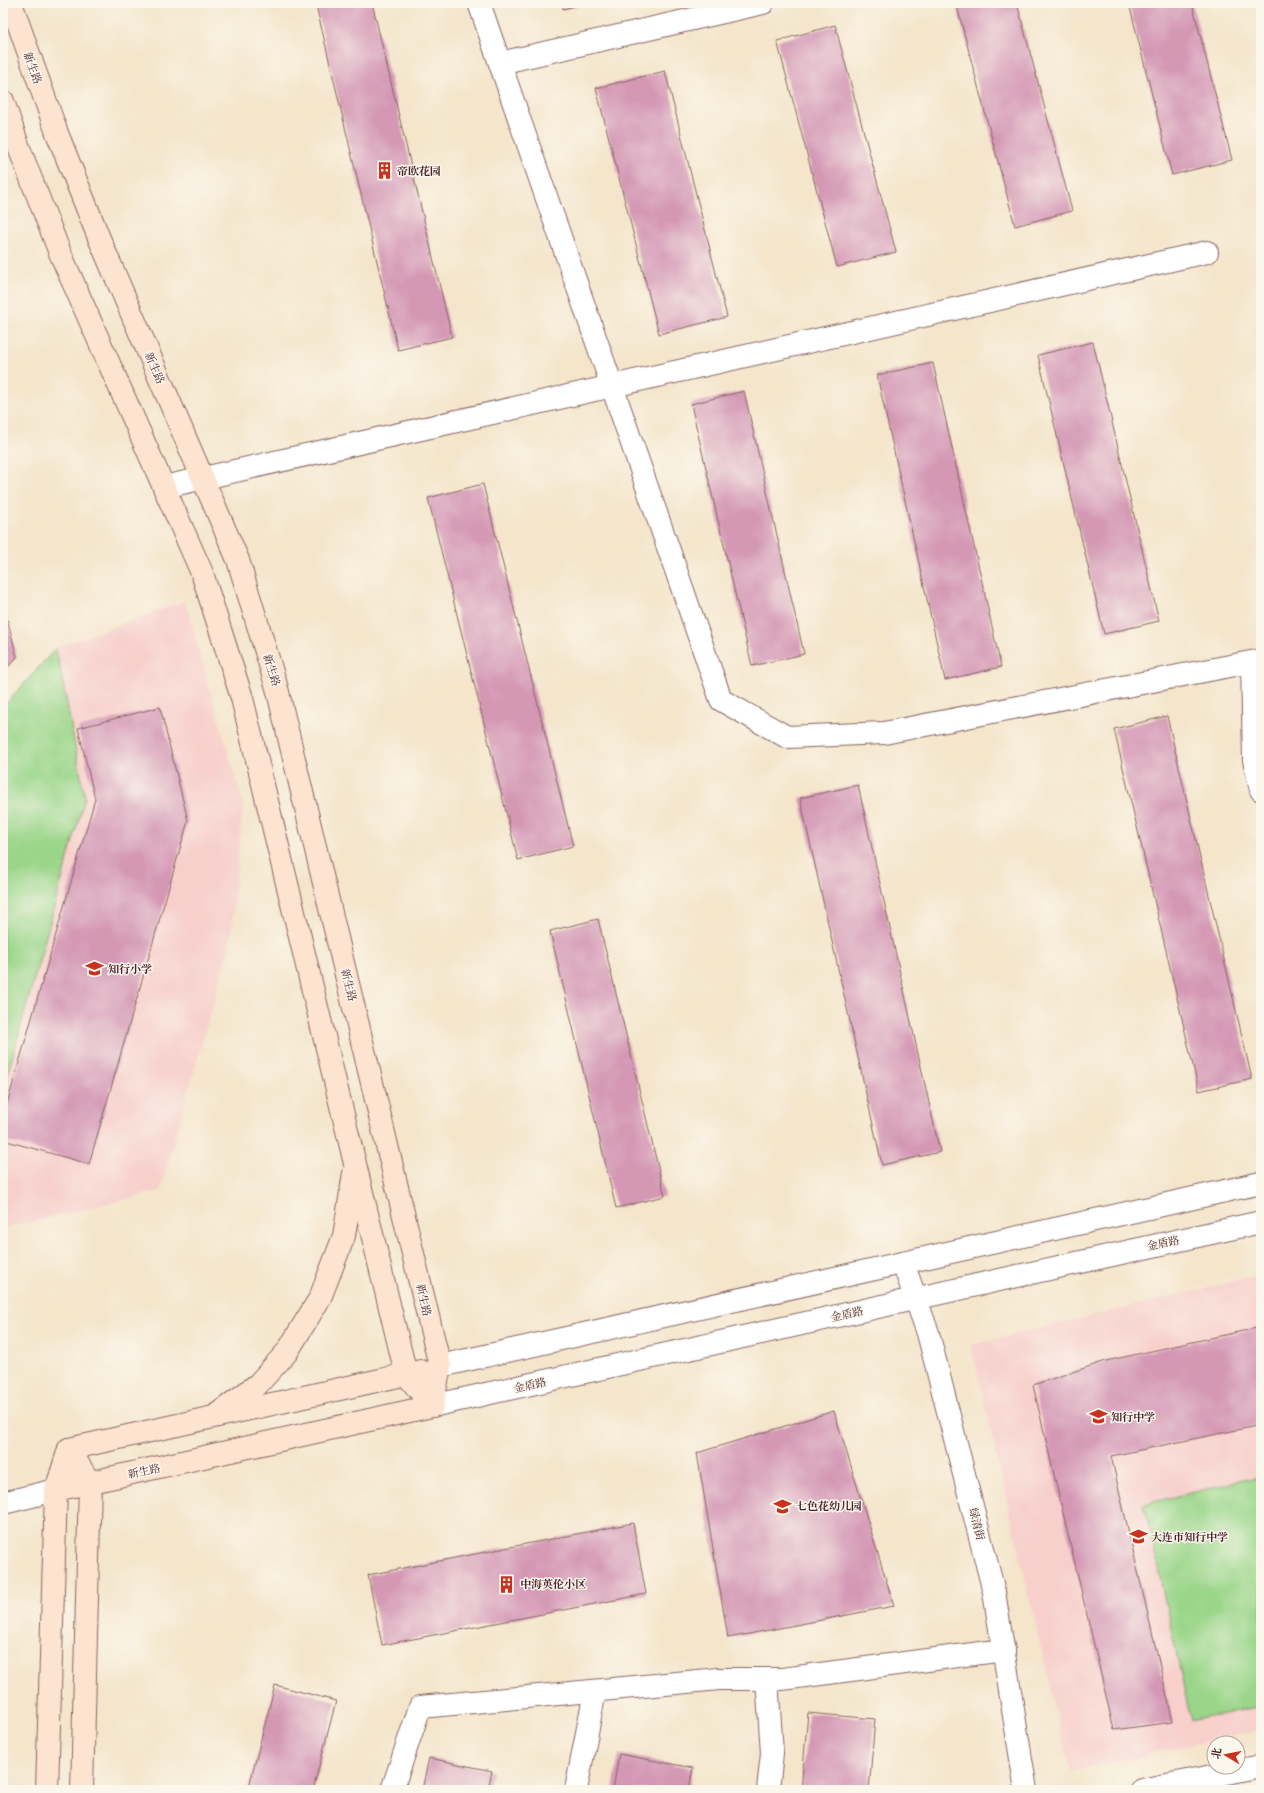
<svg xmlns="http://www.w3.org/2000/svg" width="1264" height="1793" font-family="'Libre Caslon Text','Noto Serif SC',serif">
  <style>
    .built { fill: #f7d0cc }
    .green { fill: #9ad589; stroke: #727a5a }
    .building { fill: #d498b5 }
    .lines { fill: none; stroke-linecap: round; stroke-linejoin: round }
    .street-casing { stroke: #866463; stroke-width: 24 }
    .secondary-casing { stroke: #866463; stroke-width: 24 }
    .street { stroke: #fff; stroke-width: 22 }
    .secondary { stroke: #fde4d0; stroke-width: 22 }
    .labels { text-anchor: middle; stroke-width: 3; stroke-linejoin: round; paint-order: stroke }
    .street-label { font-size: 11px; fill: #4a1f2b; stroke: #fbf7ec }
    .poi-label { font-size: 11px; font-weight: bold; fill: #4a1f2b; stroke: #fbf7ec; text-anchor: start }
  </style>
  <rect width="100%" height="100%" fill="#fbf7ec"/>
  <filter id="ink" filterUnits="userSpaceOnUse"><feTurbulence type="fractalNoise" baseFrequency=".025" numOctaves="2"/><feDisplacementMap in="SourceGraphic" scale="8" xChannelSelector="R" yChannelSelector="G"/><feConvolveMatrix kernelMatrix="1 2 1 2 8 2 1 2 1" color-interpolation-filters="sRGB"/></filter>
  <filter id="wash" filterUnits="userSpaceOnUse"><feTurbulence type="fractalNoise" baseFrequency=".012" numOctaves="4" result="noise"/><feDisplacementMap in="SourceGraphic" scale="16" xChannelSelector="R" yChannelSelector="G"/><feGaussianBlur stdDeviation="0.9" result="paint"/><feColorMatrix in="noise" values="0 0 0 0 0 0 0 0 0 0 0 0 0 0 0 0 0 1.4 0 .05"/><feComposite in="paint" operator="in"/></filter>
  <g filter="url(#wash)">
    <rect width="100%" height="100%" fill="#f4e5cb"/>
    <g class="built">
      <path d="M185,601L243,804L230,945L160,1191L3,1228V707L56,648Z"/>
      <path d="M1261,1275V1729L1070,1772L971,1345Z"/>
    </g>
    <g class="green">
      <path d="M56,648L85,797L3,1090V707Z"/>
      <path d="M1261,1476V1706L1191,1721L1144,1504Z"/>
    </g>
    <g id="blocks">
      <g class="building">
        <path d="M323,3H372L452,337L398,350L316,5Z"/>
        <path d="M562,3H584V4L563,9Z"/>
        <path d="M956,3H1017L1072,211L1015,226Z"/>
        <path d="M1129,3H1192L1232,160L1172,175Z"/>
        <path d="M835,25L896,252L837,267L777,41Z"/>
        <path d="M665,71L727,317L659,334L596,88Z"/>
        <path d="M1093,342L1159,621L1104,634L1038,355Z"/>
        <path d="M933,363L1001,667L945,680L877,375Z"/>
        <path d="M744,391L804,654L752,666L691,404Z"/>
        <path d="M483,484L573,846L518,860L428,498Z"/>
        <path d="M3,603L17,657L3,672Z"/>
        <path d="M160,707L188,821L89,1164L3,1140V1118L95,799L78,728Z"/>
        <path d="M1167,716L1252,1079L1199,1091L1114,729Z"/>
        <path d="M858,785L940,1152L882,1165L800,798Z"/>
        <path d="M598,919L665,1196L616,1208L550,931Z"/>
        <path d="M1261,1327V1425L1111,1456L1173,1722L1114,1730L1033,1385L1106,1361Z"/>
        <path d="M834,1411L894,1606L728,1638L697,1453Z"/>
        <path d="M633,1523L646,1594L382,1645L368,1575Z"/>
        <path d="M275,1685L336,1701L313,1790H248Z"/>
        <path d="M808,1713L875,1719L869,1790H801Z"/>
        <path d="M619,1754L693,1768L689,1790H613Z"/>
        <path d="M429,1758L492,1771L488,1790H422Z"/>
      </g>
    </g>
  </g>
  <g filter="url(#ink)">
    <use href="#blocks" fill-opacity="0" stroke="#866463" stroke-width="1"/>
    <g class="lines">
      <defs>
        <g id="street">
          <path d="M479,3L721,700L787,737L884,733L1261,660"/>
          <path d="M500,63L763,3"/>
          <path d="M164,487L1207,252"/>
          <path d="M1252,662L1254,760L1261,790"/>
          <path d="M903,1263L928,1333L994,1592L1026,1790"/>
          <path d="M440,1366L1261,1183"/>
          <path d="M432,1406L1261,1222"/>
          <path d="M3,1503L56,1490"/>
          <path d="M767,1679L772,1753L768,1790"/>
          <path d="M392,1790L420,1707L719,1679H782L1004,1650"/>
          <path d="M576,1790L595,1691"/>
          <path d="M1142,1790L1261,1766"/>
        </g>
        <g id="secondary">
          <path d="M11,3L57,133L99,238L238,560L277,688L440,1366L432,1406"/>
          <path d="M3,101L19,148L60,253L202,573L242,698L406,1374L432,1406"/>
          <path d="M219,1413L258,1384L287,1352L320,1298L344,1236L354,1173"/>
          <path d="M69,1449L421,1371"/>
          <path d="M69,1449L90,1483L82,1790"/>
          <path d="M56,1490L432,1406"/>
          <path d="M47,1790L56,1490L69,1449"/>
        </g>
      </defs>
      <use href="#street" class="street-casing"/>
      <use href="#secondary" class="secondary-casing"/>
      <use href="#street" class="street"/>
      <use href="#secondary" class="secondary"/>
    </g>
  </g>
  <defs>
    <symbol id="building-bare" viewBox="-9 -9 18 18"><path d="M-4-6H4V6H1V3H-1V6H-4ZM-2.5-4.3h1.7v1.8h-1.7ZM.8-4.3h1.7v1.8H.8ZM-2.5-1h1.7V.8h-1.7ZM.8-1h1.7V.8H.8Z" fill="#c8321e" stroke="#fbf7ec" stroke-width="2.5" paint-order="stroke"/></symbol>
    <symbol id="school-bare" viewBox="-9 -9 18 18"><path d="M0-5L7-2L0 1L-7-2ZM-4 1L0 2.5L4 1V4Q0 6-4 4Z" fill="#c8321e" stroke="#fbf7ec" stroke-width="2.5" paint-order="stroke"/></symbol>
  </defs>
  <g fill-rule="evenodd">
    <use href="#building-bare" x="372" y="158" width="25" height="25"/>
    <use href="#school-bare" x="82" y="956" width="25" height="25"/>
    <use href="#school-bare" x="1086" y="1404" width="25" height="25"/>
    <use href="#school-bare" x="770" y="1494" width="25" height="25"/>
    <use href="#school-bare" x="1126" y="1524" width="25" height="25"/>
    <use href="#building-bare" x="494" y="1572" width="25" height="25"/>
  </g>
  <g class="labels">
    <g class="street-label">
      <text transform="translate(33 68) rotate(70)" y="4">新生路</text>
      <text transform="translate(155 368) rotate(67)" y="4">新生路</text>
      <text transform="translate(272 670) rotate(73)" y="4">新生路</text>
      <text transform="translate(349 985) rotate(76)" y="4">新生路</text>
      <text transform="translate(1163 1243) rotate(-12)" y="4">金盾路</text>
      <text transform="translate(424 1300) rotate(77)" y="4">新生路</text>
      <text transform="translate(847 1314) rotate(-13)" y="4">金盾路</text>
      <text transform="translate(530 1385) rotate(-13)" y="4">金盾路</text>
      <text transform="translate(144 1471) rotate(-12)" y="4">新生路</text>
      <text transform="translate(977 1524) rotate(76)" y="4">绿清街</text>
    </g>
    <g class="poi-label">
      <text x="397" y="175">帝欧花园</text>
      <text x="108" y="973">知行小学</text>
      <text x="1111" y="1421">知行中学</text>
      <text x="796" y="1510">七色花幼儿园</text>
      <text x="1151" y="1541">大连市知行中学</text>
      <text x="520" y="1588">中海英伦小区</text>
    </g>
  </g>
  <rect width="1264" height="1793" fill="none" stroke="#fbf7ec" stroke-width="16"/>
  <g transform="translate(1226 1755) rotate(280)"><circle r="19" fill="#fbf7ec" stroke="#b4a19f"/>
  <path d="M0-3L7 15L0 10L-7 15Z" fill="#c8321e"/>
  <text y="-6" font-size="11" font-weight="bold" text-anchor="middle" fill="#4a1f2b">北</text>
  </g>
</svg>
